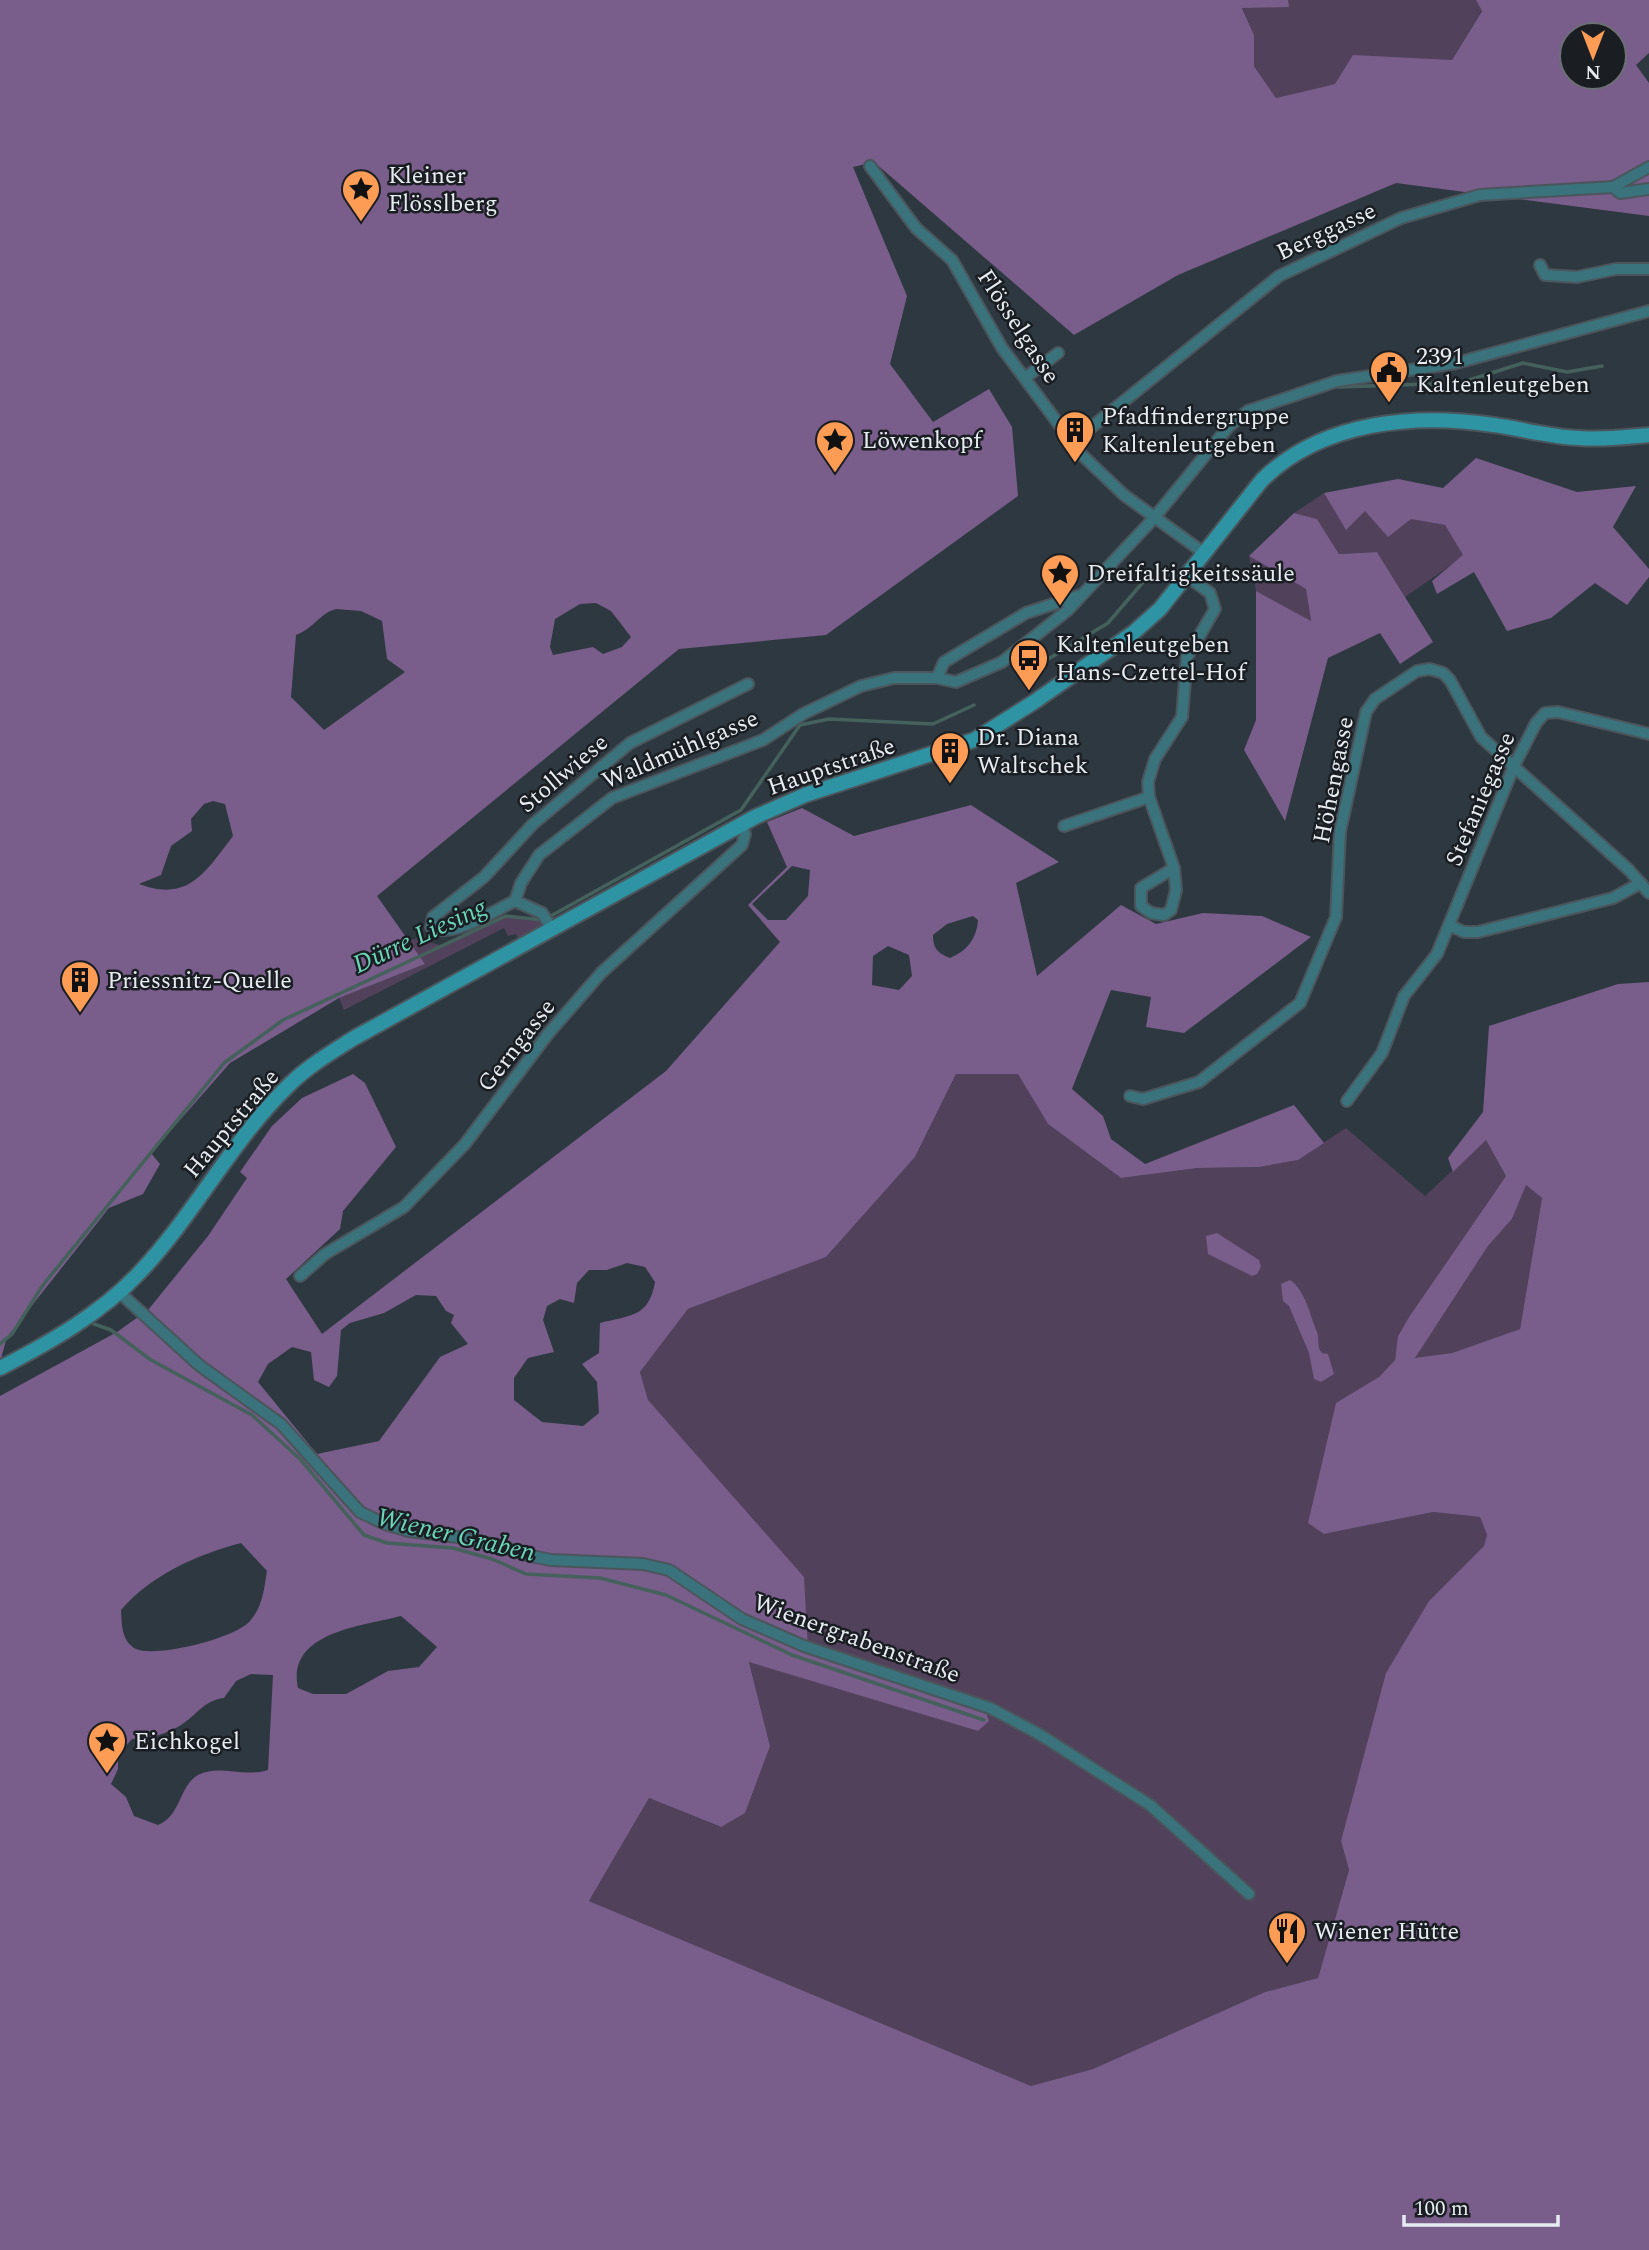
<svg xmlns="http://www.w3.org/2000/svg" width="1649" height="2250" font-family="Spectral,serif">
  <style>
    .green { fill: #51415b }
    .forest { fill: #795d8a; fill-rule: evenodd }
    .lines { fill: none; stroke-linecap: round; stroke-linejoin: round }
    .stream { stroke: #45615c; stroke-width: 3.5 }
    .street-casing { stroke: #4b555c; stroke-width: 14 }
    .secondary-casing { stroke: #4b555c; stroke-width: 18 }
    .street { stroke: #3a737c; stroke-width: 10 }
    .secondary { stroke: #2e94a3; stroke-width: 14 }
    .labels { text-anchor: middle; stroke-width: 5; stroke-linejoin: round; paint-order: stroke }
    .poi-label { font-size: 24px; fill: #e6ecf1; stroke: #1a1e22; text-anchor: start }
    .street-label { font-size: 24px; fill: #e6ecf1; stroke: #1a1e22 }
    .water-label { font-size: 26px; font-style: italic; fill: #6bd5ba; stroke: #1a1e22 }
  </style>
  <rect width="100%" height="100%" fill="#2e3840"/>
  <g class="green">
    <path d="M1288,0H1476L1482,10L1452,60H1411L1335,84L1276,98L1254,66V35L1242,7H1288Z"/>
    <path d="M1324,493L1346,529L1365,510L1445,525L1464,556L1405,597L1377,552L1339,554L1317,519L1294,513Z"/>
    <path d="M1249,556L1306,589L1311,622L1256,591Z"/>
    <path d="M501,916L540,917L545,926L519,940L516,934L508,936L504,928L344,1010L339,998L425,964L408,941L423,936L429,942L440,945Z"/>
    <path d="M1018,1073L1048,1124L1121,1178L1198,1168L1259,1167L1297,1160L1346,1128L1425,1196L1486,1139L1506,1176L1409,1317L1398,1336L1395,1360L1379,1377L1362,1389L1324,1534L1433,1512L1480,1517L1487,1535L1485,1546L1429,1601L1341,1841L1349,1870L1318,1978L1265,1992L1093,2069L1031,2086L589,1901L649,1798L720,1827L770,1746L749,1661L978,1731L986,1713L808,1649L648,1400L640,1372L688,1309L826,1257L915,1157L956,1074Z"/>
    <path d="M1526,1184L1542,1198L1520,1329L1452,1353L1414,1359L1488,1246L1512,1219Z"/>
  </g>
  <g class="forest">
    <path d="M0,0H1288L1289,7L1242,8L1254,35V66L1276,98L1335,84L1353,55L1452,60L1482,11L1476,0H1649V53L1636,65L1649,83V216L1396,183L1178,275L1074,335L874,162L853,167L907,296L890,364L933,422L989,389L1012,427L1018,496L826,635L679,649L377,896L425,964L339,998L230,1063L151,1153L160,1164L143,1194L109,1208L7,1337L0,1362ZM1572,35H1614V77H1572ZM596,603L611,611L631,637L622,647L603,654L593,647L553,655L550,647L555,619L580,604ZM336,609L361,611L382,621L387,659L405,672L324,730L291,697L296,635C313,629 320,613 336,609ZM213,801L225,804L233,836C206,871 189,903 139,884L161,875L171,846L192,831L191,819L204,804Z"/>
    <path d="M1476,458L1577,492L1636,486L1613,527L1649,569V577L1627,605L1595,583L1551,618L1507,631L1474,572L1437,594L1432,581L1463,555L1445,525L1411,519L1388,537L1365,511L1346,530L1324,493L1398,479L1443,488Z"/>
    <path d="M1294,513L1317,519L1339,554L1377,552L1433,642L1400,664L1380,633L1328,658L1285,821L1244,750L1256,720V591L1311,621L1306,589L1249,556Z"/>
    <path d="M971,805L1059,862L1016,883L1037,976L1121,905L1156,924L1203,913L1262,916L1311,937L1184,1033L1146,1027L1151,997L1111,990L1072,1089L1103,1116L1111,1139L1145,1164L1294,1105L1324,1143L1298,1160L1259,1167L1198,1168L1121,1178L1048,1124L1018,1074H956L915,1157L826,1257L688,1309L640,1372L648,1400L804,1577L808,1649L986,1713L989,1721L978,1731L749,1662L770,1746L745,1813L721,1827L649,1798L589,1901L1031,2086L1093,2069L1265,1992L1318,1978L1349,1870L1341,1841L1386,1673L1429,1601L1484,1546L1487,1535L1480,1517L1433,1512L1324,1534L1308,1523L1336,1403L1379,1377L1395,1360L1398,1336L1409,1317L1506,1176L1486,1140L1453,1172L1448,1158L1483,1112L1489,1026L1618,984L1649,982V2250H0V1396L117,1332L148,1310L208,1236L247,1178L240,1172L272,1126L302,1098L353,1074L365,1083L396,1147L343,1211L340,1229L286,1279L322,1334L666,1071L780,942L748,905L787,867L767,822L802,808L854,836ZM792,866L810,870L808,896L786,920H768L752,904ZM973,916L978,920C977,938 967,951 950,958C938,953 933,949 933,935L947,924ZM888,946L909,955L912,976L899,990L872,985L873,956ZM1526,1185L1542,1198L1520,1329L1452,1353L1415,1358L1488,1246L1512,1219ZM627,1263L645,1267L655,1282C649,1317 631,1315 600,1323L599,1353L582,1364L597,1382L599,1413L583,1426L542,1422L514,1400V1378L528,1358L554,1352L543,1320L547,1306L560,1299L574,1303L577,1283L589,1270H607ZM416,1295L436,1296L446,1311L454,1315L451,1323L468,1344L440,1357L379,1441L317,1454L258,1382L268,1364L292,1347L311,1352L314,1380L329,1387L337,1376L341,1330L350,1323L384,1313ZM241,1543L267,1571C264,1589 263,1606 250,1621C236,1638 156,1658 136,1649C121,1641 122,1624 121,1610C152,1574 197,1555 241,1543ZM401,1616L437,1647L419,1667L388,1671L346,1694H313L298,1688C286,1632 363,1626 401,1616ZM251,1674L273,1675L268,1770C242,1778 220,1764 198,1775C179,1786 181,1816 158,1825L134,1816L126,1797L111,1784L118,1769V1755L132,1739C150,1738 165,1735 181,1725C197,1715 204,1700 224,1698L236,1681Z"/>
    <path d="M1217,1233L1259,1260L1261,1267L1257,1274L1252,1276L1208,1254L1206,1236Z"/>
    <path d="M1290,1280C1305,1289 1311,1318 1317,1332C1320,1340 1316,1346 1322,1353L1328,1354L1334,1374L1321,1382L1314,1379L1309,1353L1289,1306L1283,1301L1281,1284Z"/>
  </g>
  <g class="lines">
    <g class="stream">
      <path d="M1338,387L1460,383L1523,363L1567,372L1602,366"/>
      <path d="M1045,661L1108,623L1150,574"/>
      <path d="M549,917L741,810L800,725L829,719L933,724L974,705"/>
      <path d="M94,1324L111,1330L151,1360L252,1415L300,1459L364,1535L387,1543L453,1548L492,1559L526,1574L600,1578L666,1595L792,1655L984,1720"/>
      <path d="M0,1344L12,1334L43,1285L224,1063L283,1020L506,916L542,920"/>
    </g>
    <defs>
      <g id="street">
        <path d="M870,166L916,228L952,260L1002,348L1081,454L1124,495L1204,553"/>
        <path d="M1613,187L1649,167"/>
        <path d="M1540,265L1545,275L1577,277L1616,269H1649"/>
        <path d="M1025,378L1058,353"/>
        <path d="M1072,443L1279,276L1401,218L1480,195L1613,187L1620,193L1649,189"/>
        <path d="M937,678L944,662L1026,613L1081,595"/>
        <path d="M748,684L630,743L533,824L484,877L433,917L431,927C450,940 495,910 515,901L521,883L539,855L612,798L763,740L803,714L861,686L894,678H937L956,682L1002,662L1068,610L1154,518L1229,426L1248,411L1337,381L1456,363L1649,311"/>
        <path d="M1064,826L1149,797"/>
        <path d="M1174,868L1176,890L1171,910L1164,915L1151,913L1141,906V888L1174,868L1149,797L1148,782L1155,759L1182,717L1187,657L1215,609L1210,593L1187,576"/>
        <path d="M515,901L542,913L553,930"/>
        <path d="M1451,926L1464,932H1478L1613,898L1641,883"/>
        <path d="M1130,1096L1143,1099L1199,1082L1300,1003L1336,917L1340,832L1366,712L1375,699L1417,671L1430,669L1443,673L1450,680L1481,737L1629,870L1649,893"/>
        <path d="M1347,1101L1382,1053L1404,996L1437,954L1514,766L1536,723L1545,713L1558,712L1649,734"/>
        <path d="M300,1276L325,1254L404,1207L465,1144L548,1034L601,973L742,845L745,834L741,824"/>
        <path d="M119,1292L199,1365L281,1424L360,1512L385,1524L409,1531L458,1537L497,1545L526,1555L551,1560L643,1564L669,1570L742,1619L804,1646L990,1708L1039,1734L1150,1805L1249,1894"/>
      </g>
      <path id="secondary" d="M0,1368C49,1343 102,1313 140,1272C195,1214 231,1141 289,1085C308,1066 332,1052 354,1038L755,817L805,795L974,740L1034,702L1133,633L1160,609L1262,480C1322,421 1415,413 1494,425C1522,429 1551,437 1579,438C1602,440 1626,437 1649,435"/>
    </defs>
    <use href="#street" class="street-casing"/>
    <use href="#secondary" class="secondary-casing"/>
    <use href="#street" class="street"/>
    <use href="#secondary" class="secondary"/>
  </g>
  <defs>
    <symbol id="sight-pin" viewBox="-11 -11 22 30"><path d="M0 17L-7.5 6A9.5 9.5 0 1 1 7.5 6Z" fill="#fd9c55" stroke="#1a1e22"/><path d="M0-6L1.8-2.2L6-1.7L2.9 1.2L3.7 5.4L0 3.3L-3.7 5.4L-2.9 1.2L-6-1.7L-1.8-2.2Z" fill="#111"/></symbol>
    <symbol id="civic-pin" viewBox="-11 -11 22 30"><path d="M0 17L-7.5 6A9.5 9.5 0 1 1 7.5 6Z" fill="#fd9c55" stroke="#1a1e22"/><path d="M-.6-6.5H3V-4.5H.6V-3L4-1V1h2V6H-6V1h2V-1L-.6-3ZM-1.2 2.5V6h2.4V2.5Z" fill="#111"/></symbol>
    <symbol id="building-pin" viewBox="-11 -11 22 30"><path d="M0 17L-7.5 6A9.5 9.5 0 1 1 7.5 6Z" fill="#fd9c55" stroke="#1a1e22"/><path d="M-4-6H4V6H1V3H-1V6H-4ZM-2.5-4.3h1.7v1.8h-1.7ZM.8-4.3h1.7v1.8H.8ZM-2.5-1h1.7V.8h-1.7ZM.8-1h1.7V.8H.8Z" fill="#111"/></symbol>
    <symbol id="bus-pin" viewBox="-11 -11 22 30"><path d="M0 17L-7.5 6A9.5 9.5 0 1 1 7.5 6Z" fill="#fd9c55" stroke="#1a1e22"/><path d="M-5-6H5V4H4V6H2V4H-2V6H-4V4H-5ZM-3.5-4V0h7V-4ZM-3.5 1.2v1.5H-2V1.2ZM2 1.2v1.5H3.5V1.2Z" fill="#111"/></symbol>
    <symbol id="restaurant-pin" viewBox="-11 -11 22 30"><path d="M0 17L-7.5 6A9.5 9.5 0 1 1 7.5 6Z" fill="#fd9c55" stroke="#1a1e22"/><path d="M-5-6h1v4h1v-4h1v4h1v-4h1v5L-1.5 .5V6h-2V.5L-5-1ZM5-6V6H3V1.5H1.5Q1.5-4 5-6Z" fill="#111"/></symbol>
  </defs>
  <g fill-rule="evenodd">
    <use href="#sight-pin" x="339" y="167" width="44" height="60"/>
    <use href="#civic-pin" x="1367" y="348" width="44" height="60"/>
    <use href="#building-pin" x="1053" y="408" width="44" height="60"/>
    <use href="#sight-pin" x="813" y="418" width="44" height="60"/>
    <use href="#sight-pin" x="1038" y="551" width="44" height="60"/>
    <use href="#bus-pin" x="1007" y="636" width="44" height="60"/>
    <use href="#building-pin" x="928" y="729" width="44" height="60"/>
    <use href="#building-pin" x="58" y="958" width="44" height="60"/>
    <use href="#sight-pin" x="85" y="1719" width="44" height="60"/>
    <use href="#restaurant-pin" x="1265" y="1909" width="44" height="60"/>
  </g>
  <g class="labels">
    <g class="poi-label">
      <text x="388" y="183">Kleiner<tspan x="388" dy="28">Flösslberg</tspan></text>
      <text x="1416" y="364">2391<tspan x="1416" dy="28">Kaltenleutgeben</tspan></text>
      <text x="1102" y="424">Pfadfindergruppe<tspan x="1102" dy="28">Kaltenleutgeben</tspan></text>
      <text x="862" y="448">Löwenkopf</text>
      <text x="1087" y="581">Dreifaltigkeitssäule</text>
      <text x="1056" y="652">Kaltenleutgeben<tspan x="1056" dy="28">Hans-Czettel-Hof</tspan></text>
      <text x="977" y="745">Dr. Diana<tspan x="977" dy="28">Waltschek</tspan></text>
      <text x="107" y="988">Priessnitz-Quelle</text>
      <text x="134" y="1749">Eichkogel</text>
      <text x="1314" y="1939">Wiener Hütte</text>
    </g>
    <g class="street-label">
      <text transform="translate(1326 231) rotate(-25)" y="8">Berggasse</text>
      <text transform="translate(1019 326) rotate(57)" y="8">Flösselgasse</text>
      <text transform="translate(680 749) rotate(-23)" y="8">Waldmühlgasse</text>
      <text transform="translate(831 766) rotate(-19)" y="8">Hauptstraße</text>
      <text transform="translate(563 773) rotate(-40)" y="8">Stollwiese</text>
      <text transform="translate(1333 780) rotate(-79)" y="8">Höhengasse</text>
      <text transform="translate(1480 799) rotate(-67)" y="8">Stefaniegasse</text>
      <text transform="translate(516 1045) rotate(-52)" y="8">Gerngasse</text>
      <text transform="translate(231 1123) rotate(-50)" y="8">Hauptstraße</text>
      <text transform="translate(857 1638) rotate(20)" y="8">Wienergrabenstraße</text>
    </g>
    <g class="water-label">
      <text transform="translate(419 935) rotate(-25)" y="9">Dürre Liesing</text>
      <text transform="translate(456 1534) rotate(13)" y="9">Wiener Graben</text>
    </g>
  </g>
  <g transform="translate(1593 56) rotate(180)"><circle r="33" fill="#1a1e22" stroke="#6c7075" stroke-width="2"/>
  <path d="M0-5L12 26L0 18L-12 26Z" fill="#fd9c55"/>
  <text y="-10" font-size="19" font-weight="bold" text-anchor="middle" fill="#e6ecf1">N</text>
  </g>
  <path d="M1404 2215v10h154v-10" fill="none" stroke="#e6ecf1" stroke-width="3.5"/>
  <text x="1414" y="2215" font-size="21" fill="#e6ecf1" stroke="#1a1e22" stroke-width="5" paint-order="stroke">100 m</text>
</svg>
